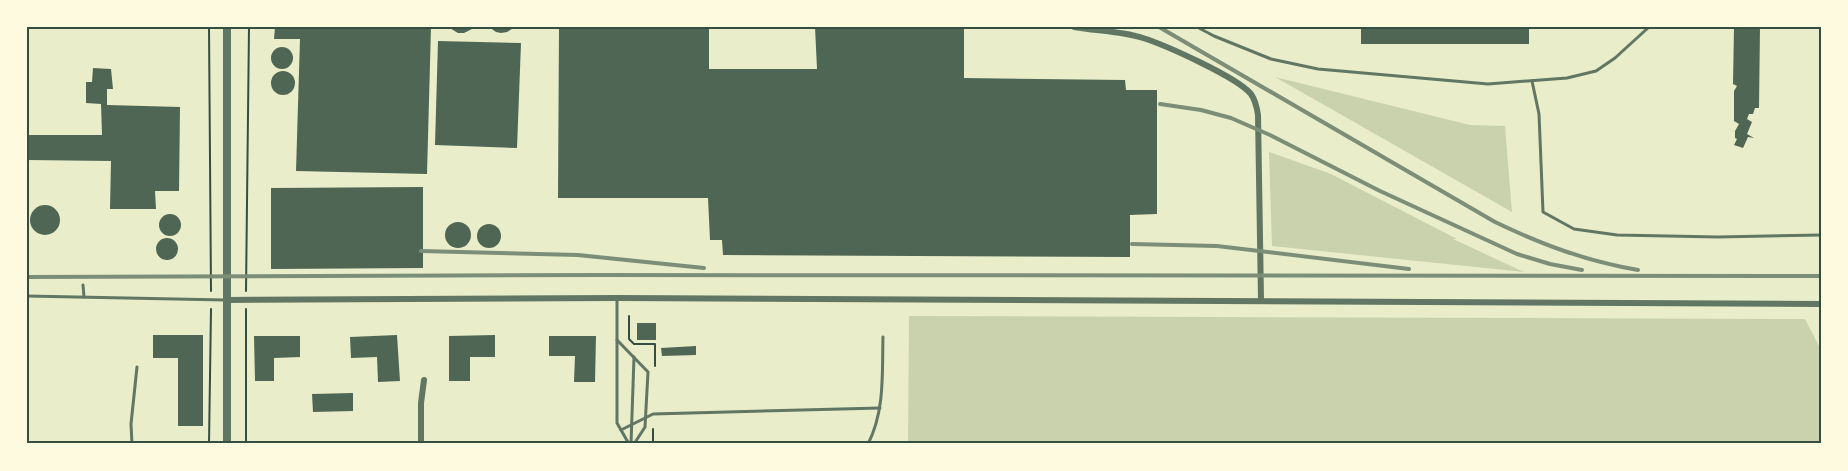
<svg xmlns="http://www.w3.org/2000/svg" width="1848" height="471" font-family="Cabin,sans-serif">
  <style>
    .green { fill: #cad2ad }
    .building { fill: #4f6655 }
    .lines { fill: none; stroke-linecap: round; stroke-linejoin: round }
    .path { stroke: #344e41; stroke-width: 2 }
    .service { stroke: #617663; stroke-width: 3 }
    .minor { stroke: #617663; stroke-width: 6 }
    .tertiary { stroke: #617663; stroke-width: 8 }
    .rail { stroke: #7c8e77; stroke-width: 4 }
    .neatline { fill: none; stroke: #344e41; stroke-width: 2 }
  </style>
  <rect width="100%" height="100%" fill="#e9edc9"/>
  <g class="green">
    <path d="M1275,77L1470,125L1505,126L1512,212Z"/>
    <path d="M1269,152L1331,174L1457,239H1453L1524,272L1272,246Z"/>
    <path d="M909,316L1805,319L1821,350V444H908Z"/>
  </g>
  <g class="building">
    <path d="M275,27H431L427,174L296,171L300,39H274Z"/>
    <path d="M448,27H476L464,33H458Z"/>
    <path d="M489,27H515L507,32L501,33L496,32Z"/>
    <path d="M559,27H709V69H817L815,27H964V78L1125,80L1126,90H1157V214L1130,215V257L723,255L722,240H710L708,198H558Z"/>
    <rect x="1361" y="27" width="168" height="17"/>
    <path d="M1734,27H1760L1759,108H1755L1753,114H1749L1747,119L1752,122L1747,134L1754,138L1748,137L1743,148L1734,145L1737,139L1735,138V131L1739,124L1734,121V91L1737,86L1733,84Z"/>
    <path d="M438,41L521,43L517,148L435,145Z"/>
    <circle cx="282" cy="58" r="11"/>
    <path d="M93,68L111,69L113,89H107V105L180,107L179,191H155L156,209H110L111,161L27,160V135H102L101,104L86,103V82H92Z"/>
    <circle cx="283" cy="83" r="12"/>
    <path d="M423,187V268L271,269V188Z"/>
    <circle cx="45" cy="220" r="15"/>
    <circle cx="170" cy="225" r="11"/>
    <circle cx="458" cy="235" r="13"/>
    <circle cx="489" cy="236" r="12"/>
    <circle cx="167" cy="249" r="11"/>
    <rect x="637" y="323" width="19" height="17"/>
    <path d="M153,335H203V426H178V358H153Z"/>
    <path d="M397,335L400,381L378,382L377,357L351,358L350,337Z"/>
    <path d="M495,335V357H470V381H449V336Z"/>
    <path d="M254,336H300V357L274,358V381H255Z"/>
    <path d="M549,336H596L595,382H574L575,356H549Z"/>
    <path d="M696,346V355L662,356L661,348Z"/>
    <path d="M353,393V411L313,412L312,394Z"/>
  </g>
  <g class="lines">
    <g class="path">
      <path d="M209,27L211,291"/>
      <path d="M246,291L249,27"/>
      <path d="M246,309V444"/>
      <path d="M629,316V339L634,344H655V366"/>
      <path d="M209,444L211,309"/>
      <path d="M653,444V429"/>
    </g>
    <g class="service">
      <path d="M1197,27L1214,36L1271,59L1318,69L1488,84L1567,78L1596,71L1615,58L1649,27"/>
      <path d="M1532,81L1539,114L1543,212L1574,229L1617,235L1718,237L1821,235"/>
      <path d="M83,285L84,297"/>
      <path d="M27,296L225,300"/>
      <path d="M617,298V423L629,444"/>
      <path d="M617,340L648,372L645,427L634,444"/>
      <path d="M621,430L653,414L880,408"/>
      <path d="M132,444L131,424L137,367"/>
      <path d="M631,444L634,357"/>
      <path d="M868,444C885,411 882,373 883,337"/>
    </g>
    <g class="minor">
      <path d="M1074,27C1097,31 1121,31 1143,38C1165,45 1237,77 1251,94C1255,100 1257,108 1258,115L1261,300"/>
      <path d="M227,300L617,298L1821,304"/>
      <path d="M421,444V403L424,380"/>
    </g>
    <path class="tertiary" d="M227,444V27"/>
    <g class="rail">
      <path d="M1159,27L1495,222C1543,245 1586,261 1638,270"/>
      <path d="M1160,104L1201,110L1231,118L1270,135L1380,191L1517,254L1550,264L1582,270"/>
      <path d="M1132,244L1217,246L1409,269"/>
      <path d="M421,251L578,255L704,268"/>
      <path d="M27,277L601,275L1821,276"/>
    </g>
  </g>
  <rect width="1848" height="471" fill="none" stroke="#fefae0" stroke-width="57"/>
  <rect x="28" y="28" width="1792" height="414" class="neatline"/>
</svg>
